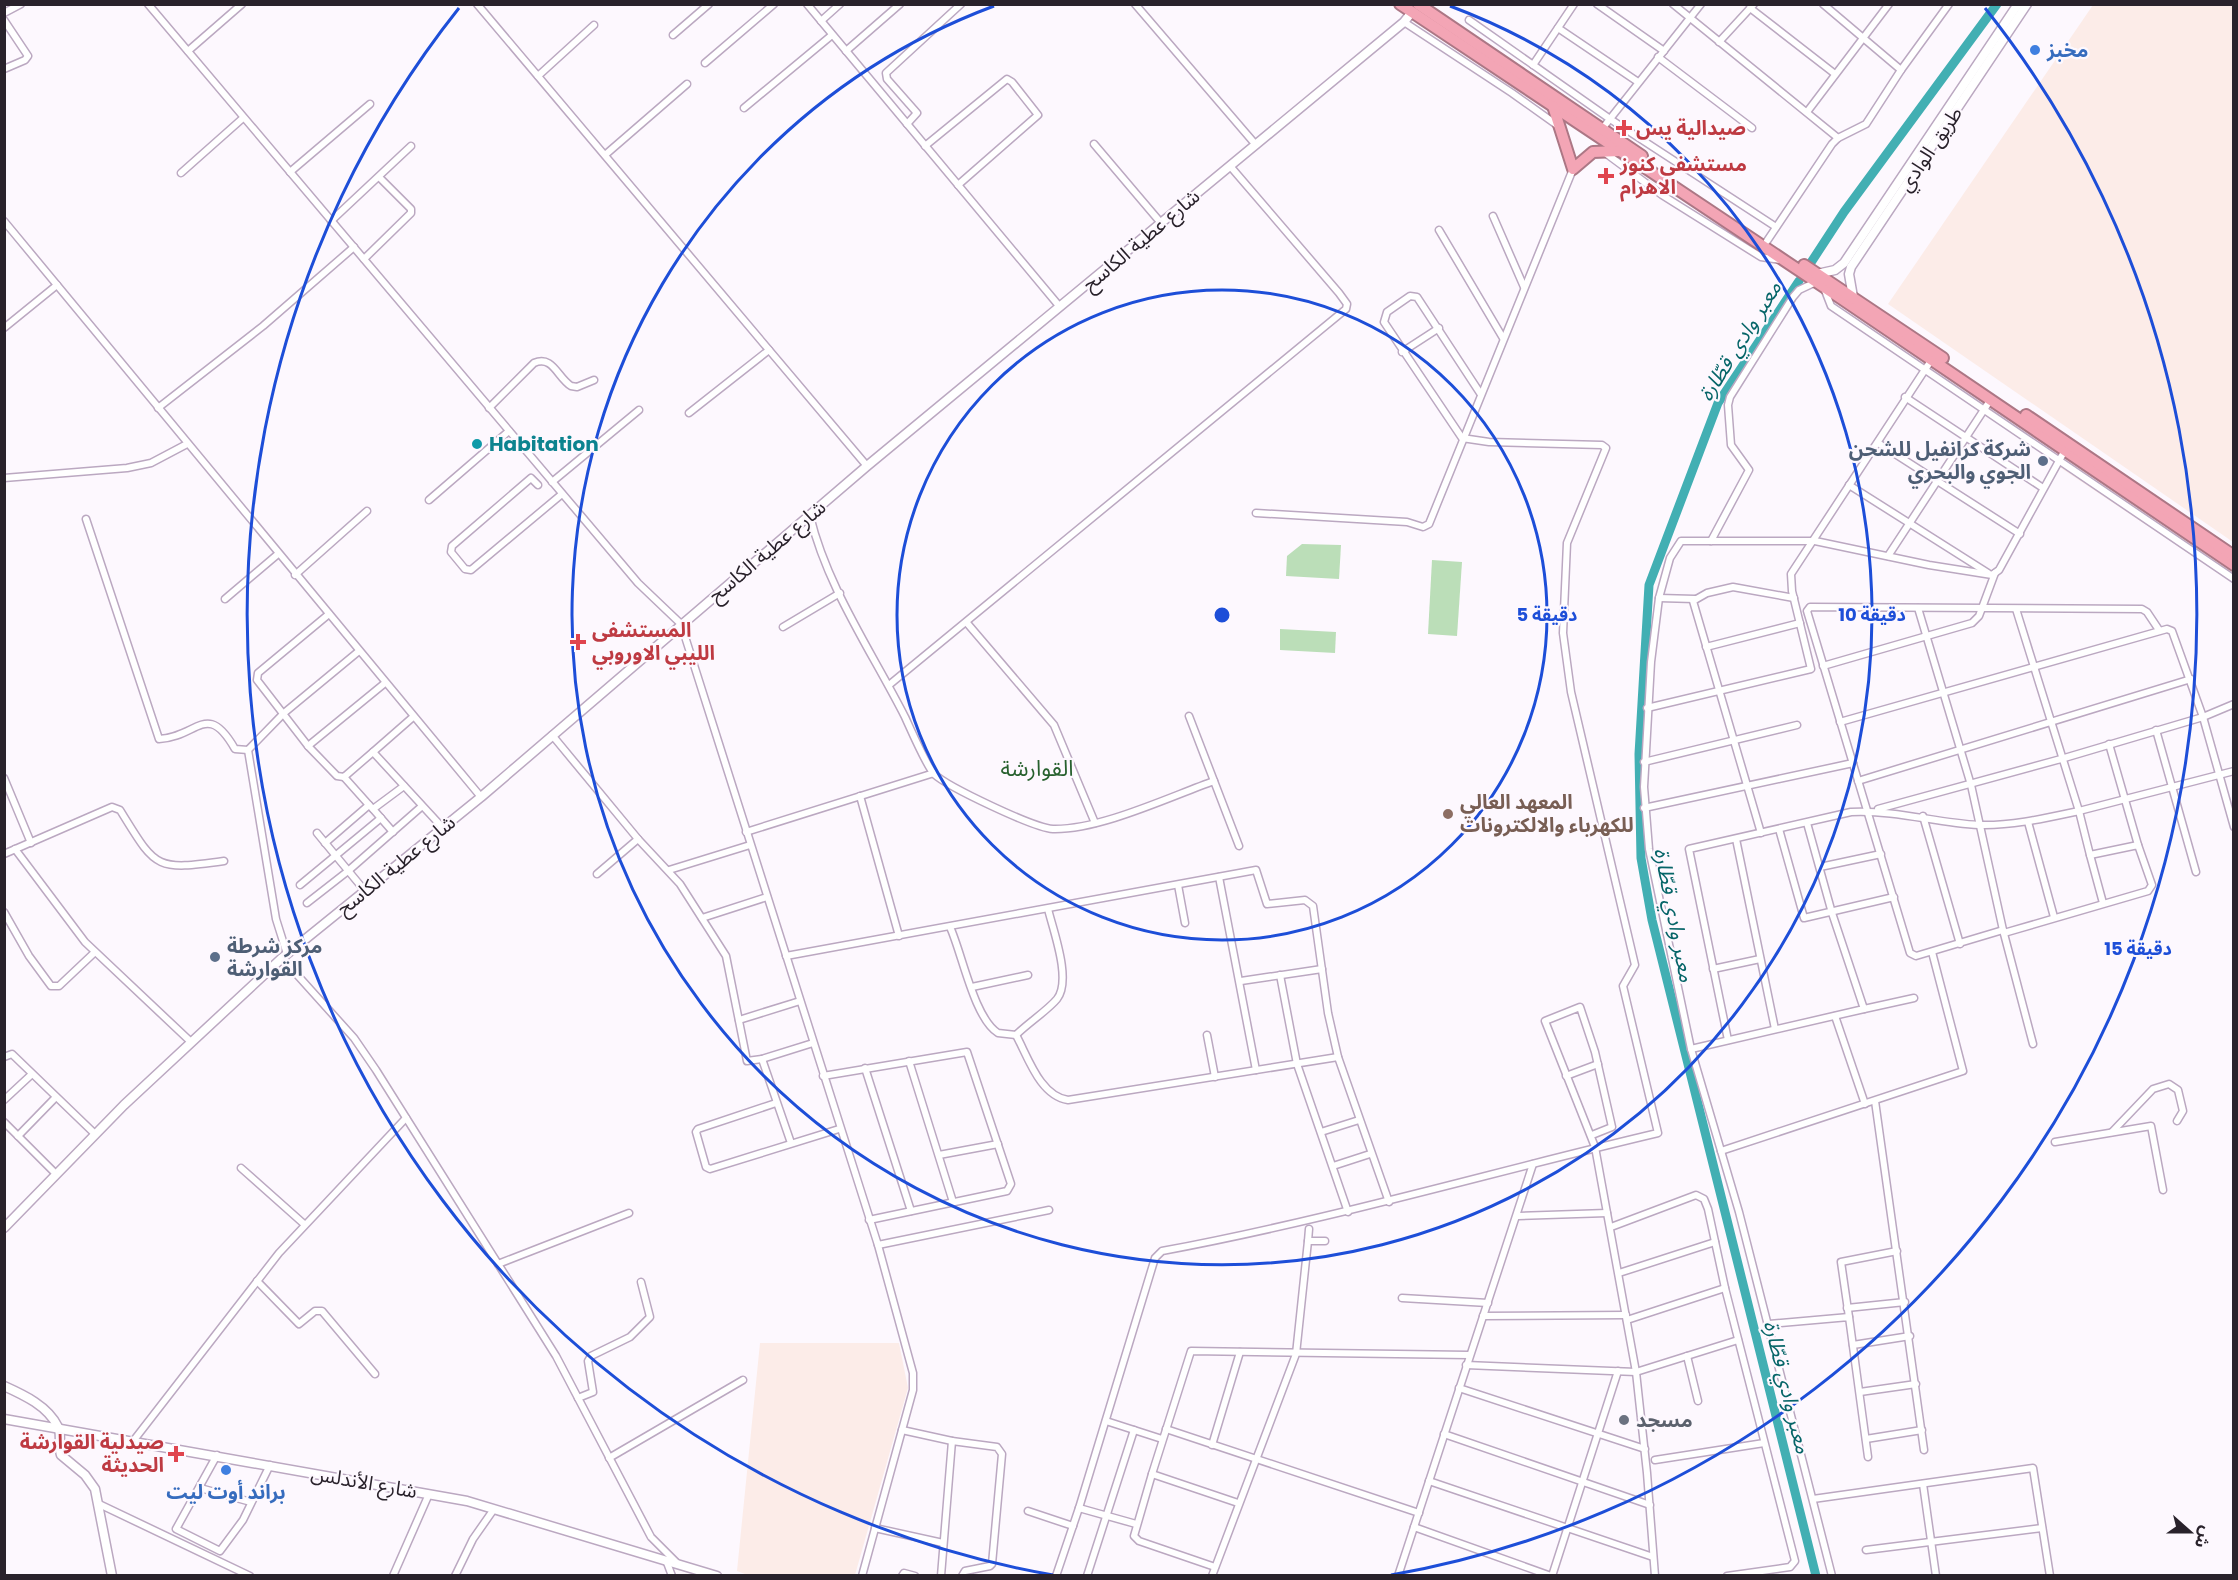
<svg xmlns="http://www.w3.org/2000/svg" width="2238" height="1580" font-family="Poppins,'Noto Sans Arabic',sans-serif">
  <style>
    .industrial { fill: #fcece8 }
    .green { fill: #bbdeb8 }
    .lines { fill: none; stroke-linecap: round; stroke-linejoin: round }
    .river { stroke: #42afb3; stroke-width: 9 }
    .street-casing { stroke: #bba8c1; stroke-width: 9 }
    .secondary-casing { stroke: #bba8c1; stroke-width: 11 }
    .highway-casing { stroke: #ac7785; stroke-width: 14 }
    .street { stroke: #fff; stroke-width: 6 }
    .secondary { stroke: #fff; stroke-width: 8 }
    .highway { stroke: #f3a5b5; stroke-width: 10 }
    .ring { fill: none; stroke: #1d4ed8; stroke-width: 3 }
    .shop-dot { fill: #3f7fe0; stroke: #fdf8fe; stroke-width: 2 }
    .health-dot { fill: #e0444e; stroke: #fdf8fe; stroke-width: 2 }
    .culture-dot { fill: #0f9aa8; stroke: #fdf8fe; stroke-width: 2 }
    .service-dot { fill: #5c6f8a; stroke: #fdf8fe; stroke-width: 2 }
    .education-dot { fill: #8d6e63; stroke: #fdf8fe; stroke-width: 2 }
    .worship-dot { fill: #6b7280; stroke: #fdf8fe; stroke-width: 2 }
    .labels { text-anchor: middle; stroke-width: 4.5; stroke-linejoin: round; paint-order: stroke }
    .shop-label { font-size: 20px; font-weight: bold; fill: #366cbe; stroke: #fdf8fe; text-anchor: start }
    .health-label { font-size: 20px; font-weight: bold; fill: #be3a42; stroke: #fdf8fe; text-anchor: start }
    .street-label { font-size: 20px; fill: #29222b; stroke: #fdf8fe }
    .culture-label { font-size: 20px; font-weight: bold; fill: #0d838f; stroke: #fdf8fe; text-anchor: start }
    .service-label { font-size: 20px; font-weight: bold; fill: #4e5e75; stroke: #fdf8fe; text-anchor: end }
    .education-label { font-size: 20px; font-weight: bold; fill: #785e54; stroke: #fdf8fe; text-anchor: start }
    .worship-label { font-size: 20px; font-weight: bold; fill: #5b616d; stroke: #fdf8fe; text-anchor: start }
    .water-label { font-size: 21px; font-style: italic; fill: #066568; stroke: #fdf8fe }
    .quarter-label { font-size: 22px; fill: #27612e; stroke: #fdf8fe }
    .centre { fill: #1d4ed8; stroke: #fdf8fe; stroke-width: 3 }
    .ring-label { font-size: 18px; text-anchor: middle; font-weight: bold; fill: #1d4ed8; stroke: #fdf8fe; stroke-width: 4.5; stroke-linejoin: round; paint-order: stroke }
  </style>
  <rect width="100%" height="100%" fill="#fdf8fe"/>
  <g class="industrial">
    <path d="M2093,5H2233V542L1888,304Z"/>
    <path d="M2064,452L2233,569V583L2058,466Z"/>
    <path d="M760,1343H899L908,1388L855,1575L750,1576L737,1571Z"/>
  </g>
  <g class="green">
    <path d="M1302,544L1341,545L1339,579L1286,576L1287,556Z"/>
    <path d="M1432,560L1462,562L1457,636L1428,634Z"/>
    <path d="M1280,629L1336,632L1335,653L1280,650Z"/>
  </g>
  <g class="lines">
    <g class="river">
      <path d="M1810,264L1844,212L1997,4"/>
      <path d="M1799,281L1718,403L1649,585L1639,754L1641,858L1652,920L1816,1576"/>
    </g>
    <defs>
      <g id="street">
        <path d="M148,4L638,583L681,624L878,1245L913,1373V1390L862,1576"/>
        <path d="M477,4L867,466"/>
        <path d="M807,4L1060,307"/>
        <path d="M1135,4L1256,145"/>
        <path d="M1597,4L1664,51"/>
        <path d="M1673,4L1838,138"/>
        <path d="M1823,4L1901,70"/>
        <path d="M1750,8L1835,74"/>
        <path d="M4,13L21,4"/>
        <path d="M4,20L28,56L25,60L4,69"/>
        <path d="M1469,20L1610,119L1776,227"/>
        <path d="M821,21L840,4"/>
        <path d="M1404,22L1512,93L1557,125"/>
        <path d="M1558,28L1638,82"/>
        <path d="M673,35L709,4"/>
        <path d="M1719,42L1754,4"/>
        <path d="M188,51L242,4"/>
        <path d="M846,51L900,4"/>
        <path d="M1658,57L1752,128"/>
        <path d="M705,63L774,4"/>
        <path d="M1533,65L1574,4"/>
        <path d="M538,76L594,25"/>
        <path d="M744,108L832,35"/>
        <path d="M1807,112L1889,4"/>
        <path d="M907,124L917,113L887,79L886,73L961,4"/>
        <path d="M1602,129L1701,4"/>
        <path d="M1094,144L1161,223"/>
        <path d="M925,146L1007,79L1012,82L1038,115L958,185"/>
        <path d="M1604,152L1662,195L1761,257L1781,260"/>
        <path d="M605,155L687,84"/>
        <path d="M290,172L370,104"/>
        <path d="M181,173L243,118"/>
        <path d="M1493,216L1524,287"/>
        <path d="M4,221L481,797"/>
        <path d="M331,221L411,146"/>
        <path d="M1439,230L1503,338"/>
        <path d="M1767,241L1832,144L1838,138L1866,124L1901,70L1949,4"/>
        <path d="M364,259L411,213V209L380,178"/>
        <path d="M1824,288L1831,306L2234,579"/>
        <path d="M4,328L57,285"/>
        <path d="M1402,352L1439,328"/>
        <path d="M1905,397L2043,488"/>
        <path d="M158,408L263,326L354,247"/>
        <path d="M489,408L534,363C553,355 557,377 571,386L577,387L594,380"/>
        <path d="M689,413L769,350"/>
        <path d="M1878,443L2020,534"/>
        <path d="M4,478L127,468L151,463L187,444"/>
        <path d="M552,482L639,410"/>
        <path d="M538,485L531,478L452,546L451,552L465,569L471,570L562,494"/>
        <path d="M1849,485L1988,573"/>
        <path d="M429,500L509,431"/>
        <path d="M1256,513L1407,522L1423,527L1429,524L1573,169"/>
        <path d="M810,516C827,587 872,652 905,717C911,730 926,765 934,774C948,787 1034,828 1053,829C1100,830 1169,797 1214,781"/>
        <path d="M86,519L159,739C198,737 207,700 235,749L248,750L284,713L359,651"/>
        <path d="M1711,541L1749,470L1731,445L1728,405L1730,397L1793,297L1799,290L1816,282"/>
        <path d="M1888,556L1991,399"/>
        <path d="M295,575L367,511"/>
        <path d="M1659,598L1695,599"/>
        <path d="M225,599L278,554"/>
        <path d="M1918,608L1971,785L2003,930L2033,1044"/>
        <path d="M2016,609L2079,811L2234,771"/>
        <path d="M329,614L258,673L257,680L308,746L337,776L344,777L373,752"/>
        <path d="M967,623L1054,725L1095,823"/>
        <path d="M783,627L840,593"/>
        <path d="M1706,647L1800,623"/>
        <path d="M1823,666L1972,623L1979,616L1995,573"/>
        <path d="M889,685L1346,309L1347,304L1339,293L1230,166"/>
        <path d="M1647,708L1811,669L1792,591L1791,574L1932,359"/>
        <path d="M1189,716L1239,846"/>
        <path d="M413,717L373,752L442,827"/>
        <path d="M1840,722L2167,629L2172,631L2203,717L2234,827"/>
        <path d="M2156,730L2196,872"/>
        <path d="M552,735L638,839L597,874"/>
        <path d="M2109,744L2138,845"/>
        <path d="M308,746L385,683"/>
        <path d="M248,750L276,919L287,954"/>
        <path d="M1644,762L1797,725"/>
        <path d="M344,777L369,805"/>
        <path d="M4,778L31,843"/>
        <path d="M1858,781L2191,679"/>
        <path d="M860,796L899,936"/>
        <path d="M1644,808L1853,763"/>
        <path d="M373,809L393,832"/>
        <path d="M1878,809L2061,759L2203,717L2234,704"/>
        <path d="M1923,816L1960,944"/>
        <path d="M2028,822L2054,917"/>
        <path d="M1779,829L1804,918L1894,897"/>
        <path d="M746,832L934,773"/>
        <path d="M317,833L365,891"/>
        <path d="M1761,833L1693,601L1707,593L1733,587L1794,598"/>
        <path d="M638,839L680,884L726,956L747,1061L762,1059L813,1043"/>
        <path d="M1736,839L1775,1029"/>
        <path d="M325,843L369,805L373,809L404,786"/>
        <path d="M15,849L85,942L191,1042"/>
        <path d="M4,854L112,807L120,810C156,868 154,871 224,861"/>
        <path d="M2090,855L2103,903"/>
        <path d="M1820,867L1881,854"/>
        <path d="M669,870L750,845"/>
        <path d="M1219,877L1256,1070"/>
        <path d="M300,885L381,818"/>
        <path d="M1178,885L1185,923"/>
        <path d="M307,903L348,871L421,807"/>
        <path d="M4,912L29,956L51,986H59L95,952"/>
        <path d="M702,918L767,897"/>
        <path d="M950,927C962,953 974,1018 998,1033L1016,1035C1028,1023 1048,1010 1057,999C1072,980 1053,930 1048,909"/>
        <path d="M2003,930L1916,956L1910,953L1807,611L1810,607L2142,609L2147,612L2159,630"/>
        <path d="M786,956L1256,870L1267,904L1305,900L1313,906L1328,1013L1338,1057L1389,1202"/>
        <path d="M282,958L354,1038L376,1070L556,1356L651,1537L676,1562"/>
        <path d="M1713,969L1760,959"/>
        <path d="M1280,975L1297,1064L1348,1212"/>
        <path d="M1241,981L1322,969"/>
        <path d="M972,987L1028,975"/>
        <path d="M1864,1009L1914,998"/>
        <path d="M1835,1016L1865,1104"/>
        <path d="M739,1020L800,1001"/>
        <path d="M1016,1035C1028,1057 1040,1096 1068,1100L1338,1057"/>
        <path d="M1207,1035L1215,1077"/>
        <path d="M1728,1040L1689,849L1851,812C1899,810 1935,823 1979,825C2012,826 2046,818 2079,811L2090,855L2138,845L2152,885L2148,891L2004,933"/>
        <path d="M1691,1049L1864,1009L1832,913L1807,823"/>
        <path d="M4,1057L12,1054L95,1134"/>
        <path d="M762,1059L791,1143"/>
        <path d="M909,1061L953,1202"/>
        <path d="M865,1068L911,1211"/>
        <path d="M823,1076L967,1052L1011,1184L1007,1191L869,1220"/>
        <path d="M1566,1076L1598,1064"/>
        <path d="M4,1100L32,1074"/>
        <path d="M1875,1101L1924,1450"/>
        <path d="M776,1103L698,1129L696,1132L706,1167L710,1169L839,1129"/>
        <path d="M4,1122L56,1174"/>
        <path d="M1321,1132L1359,1120"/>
        <path d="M2112,1132L2153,1089L2169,1084L2178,1090L2183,1111L2177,1121"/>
        <path d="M1592,1135L1612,1127L1595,1052L1580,1007L1545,1021L1595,1147L1636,1372L1647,1473L1655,1576"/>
        <path d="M18,1136L56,1097"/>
        <path d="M2055,1142L2151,1126L2163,1190"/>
        <path d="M1721,1151L1963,1071L1932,952"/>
        <path d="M939,1155L998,1144"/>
        <path d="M1333,1166L1370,1154"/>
        <path d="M241,1168L304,1224"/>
        <path d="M1518,1216L1607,1213"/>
        <path d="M1611,1227L1696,1195L1704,1199L1708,1209L1725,1288L1795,1561L1790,1567L1727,1576"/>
        <path d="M1308,1241L1309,1229"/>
        <path d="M878,1245L1049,1210"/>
        <path d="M498,1264L629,1213"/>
        <path d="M1619,1273L1715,1242"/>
        <path d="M257,1281L299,1324L315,1311H322L375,1374"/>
        <path d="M1402,1298L1488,1303"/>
        <path d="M1847,1308L1905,1302"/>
        <path d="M1483,1316L1626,1315"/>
        <path d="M1849,1317L1841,1262L1897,1251"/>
        <path d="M1627,1320L1725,1288"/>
        <path d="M1769,1324L1849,1317L1868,1457"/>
        <path d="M1853,1345L1910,1336"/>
        <path d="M1687,1356L1698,1401"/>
        <path d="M1466,1365L1636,1372L1738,1340"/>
        <path d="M1459,1388L1645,1449"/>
        <path d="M1860,1392L1916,1384"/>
        <path d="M578,1398L593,1392L588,1361L591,1356L630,1337L650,1317L641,1282"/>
        <path d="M1106,1421L1162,1439"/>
        <path d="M1166,1429L1419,1513"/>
        <path d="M902,1430L952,1441"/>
        <path d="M1444,1434L1650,1505"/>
        <path d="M1866,1439L1922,1430"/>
        <path d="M134,1440L279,1253L406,1118"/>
        <path d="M1212,1445L1240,1352"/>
        <path d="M217,1455L176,1529L220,1551L243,1520L270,1465"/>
        <path d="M609,1458L743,1380"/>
        <path d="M1655,1460L1764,1443"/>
        <path d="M1152,1474L1134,1536L1139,1541L1215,1567"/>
        <path d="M1429,1481L1653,1557"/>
        <path d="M1923,1484L1936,1576"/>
        <path d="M200,1488L251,1502"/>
        <path d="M1813,1499L2033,1468L2050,1576"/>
        <path d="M1238,1503L1152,1474L1191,1351L1469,1355"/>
        <path d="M99,1504L250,1576"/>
        <path d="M1079,1508L1136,1524"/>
        <path d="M1028,1511L1073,1526"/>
        <path d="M1414,1527L1551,1576"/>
        <path d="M875,1528L943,1543"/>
        <path d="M1866,1550L2042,1528"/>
        <path d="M666,1560L672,1576"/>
        <path d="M393,1576L429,1494"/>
        <path d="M455,1576L473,1539L494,1509"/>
        <path d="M902,1576L904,1573L915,1576"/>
        <path d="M941,1576L952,1441L997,1447L1002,1454L992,1564L990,1566L965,1571L962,1576"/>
        <path d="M1056,1576L1079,1508L1155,1258L1162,1251C1329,1220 1492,1172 1658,1133L1623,986L1635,965L1571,692L1563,633L1567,543L1606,448L1602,445L1489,442L1462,438L1384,322L1387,312L1410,296L1417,297L1480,393"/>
        <path d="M1087,1576L1134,1430"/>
        <path d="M1212,1576L1296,1354L1308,1241H1325"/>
        <path d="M1398,1576L1533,1164"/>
        <path d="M1552,1576L1618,1371"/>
        <path d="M1832,1576L1739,1212L1691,1049L1649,849L1644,787L1651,662L1659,598L1670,558L1681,541H1815L1929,565L1992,575L1999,570L2065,450"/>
      </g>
      <g id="secondary">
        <path d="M1817,274L1835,270L1844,263L2018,4"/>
        <path d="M1853,297L1849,274L1851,267L2027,4"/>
        <path d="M4,1228L124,1105L282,958L481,797L867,466L1404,22L1412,12"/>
        <path d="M4,1386C24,1395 48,1406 58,1427C62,1434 58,1446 61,1455L85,1475L95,1489L112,1576"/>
        <path d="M4,1419L467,1501L717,1576"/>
      </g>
      <g id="highway">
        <path d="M1400,4L1839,297L2234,565"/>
        <path d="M1418,4L1642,156"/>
        <path d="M1553,106L1573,169L1593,152L1620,151"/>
        <path d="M1804,265L1943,358"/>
        <path d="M2026,415L2234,556"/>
      </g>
    </defs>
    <use href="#street" class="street-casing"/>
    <use href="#secondary" class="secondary-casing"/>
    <use href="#highway" class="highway-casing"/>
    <use href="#street" class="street"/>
    <use href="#secondary" class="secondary"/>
    <use href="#highway" class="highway"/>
  </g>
  <g class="ring">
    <circle cx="1222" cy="615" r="325"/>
    <path d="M1450 6A650 650 0 1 1 994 6"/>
    <path d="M1053 1575A975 975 0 0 1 459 8M1985 8A975 975 0 0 1 1391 1575"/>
  </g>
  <g class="shop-dot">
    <circle cx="2035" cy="50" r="6"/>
    <circle cx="226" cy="1470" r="6"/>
  </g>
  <g class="health-dot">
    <path d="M1621 119h6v6h6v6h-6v6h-6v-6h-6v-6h6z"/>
    <path d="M1603 167h6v6h6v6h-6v6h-6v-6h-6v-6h6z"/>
    <path d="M575 633h6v6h6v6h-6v6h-6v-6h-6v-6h6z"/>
    <path d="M173 1445h6v6h6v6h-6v6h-6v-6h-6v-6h6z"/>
  </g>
  <circle class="culture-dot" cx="477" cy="444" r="6"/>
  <g class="service-dot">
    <circle cx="2043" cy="461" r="6"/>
    <circle cx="215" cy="957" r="6"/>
  </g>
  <circle class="education-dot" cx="1448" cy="814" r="6"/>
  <circle class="worship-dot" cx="1624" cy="1420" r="6"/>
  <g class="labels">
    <g class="shop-label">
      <text x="2047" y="57">مخبز</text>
      <text x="226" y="1499" text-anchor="middle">براند أوت ليت</text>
    </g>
    <g class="health-label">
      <text x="1636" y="135">صيدالية يس</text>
      <text x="1620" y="171">مستشفى كنوز<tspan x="1620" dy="23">الاهرام</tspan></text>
      <text x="592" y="637">المستشفی<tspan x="592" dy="23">الليبي الاوروبي</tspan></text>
      <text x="164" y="1449" text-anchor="end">صيدلية القوارشة<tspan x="164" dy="23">الحديثة</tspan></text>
    </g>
    <g class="street-label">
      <text transform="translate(1930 149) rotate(-56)" y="7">طريق الوادي</text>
      <text transform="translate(1141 240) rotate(-40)" y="7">شارع عطية الكاسح</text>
      <text transform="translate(767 551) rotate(-40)" y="7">شارع عطية الكاسح</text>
      <text transform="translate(396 865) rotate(-39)" y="7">شارع عطية الكاسح</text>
      <text transform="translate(364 1482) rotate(10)" y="7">شارع الأندلس</text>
    </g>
    <g class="culture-label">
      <text x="489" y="451">Habitation</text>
    </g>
    <g class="service-label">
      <text x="2031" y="456">شركة كرانفيل للشحن<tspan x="2031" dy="23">الجوي والبحري</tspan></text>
      <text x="227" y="953" text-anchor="start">مركز شرطة<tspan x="227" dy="23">القوارشة</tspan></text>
    </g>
    <g class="education-label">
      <text x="1460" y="809">المعهد العالي<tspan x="1460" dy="23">للكهرباء والالكترونات</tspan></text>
    </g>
    <g class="worship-label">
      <text x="1636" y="1427">مسجد</text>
    </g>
    <g class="water-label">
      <text transform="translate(1740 341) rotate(-58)" y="7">معبر وادي قطّارة</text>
      <text transform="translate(1674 915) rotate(79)" y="7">معبر وادي قطّارة</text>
      <text transform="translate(1787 1387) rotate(76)" y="7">معبر وادي قطّارة</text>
    </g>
    <g class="quarter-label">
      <text x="1037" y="776">القوارشة</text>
    </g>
  </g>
  <circle cx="1222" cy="615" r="9" class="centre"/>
  <g class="ring-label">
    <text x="1547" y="621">5 دقيقة</text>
    <text x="1872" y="621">10 دقيقة</text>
    <text x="2138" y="955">15 دقيقة</text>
  </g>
  <rect width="2238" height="1580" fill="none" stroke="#29222b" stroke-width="12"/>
  <g transform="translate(2190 1532) rotate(111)" stroke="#fdf8fe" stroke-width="4.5" paint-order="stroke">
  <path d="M0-4.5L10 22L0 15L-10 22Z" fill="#29222b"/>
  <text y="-9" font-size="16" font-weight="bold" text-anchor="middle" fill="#29222b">ش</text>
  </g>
</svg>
